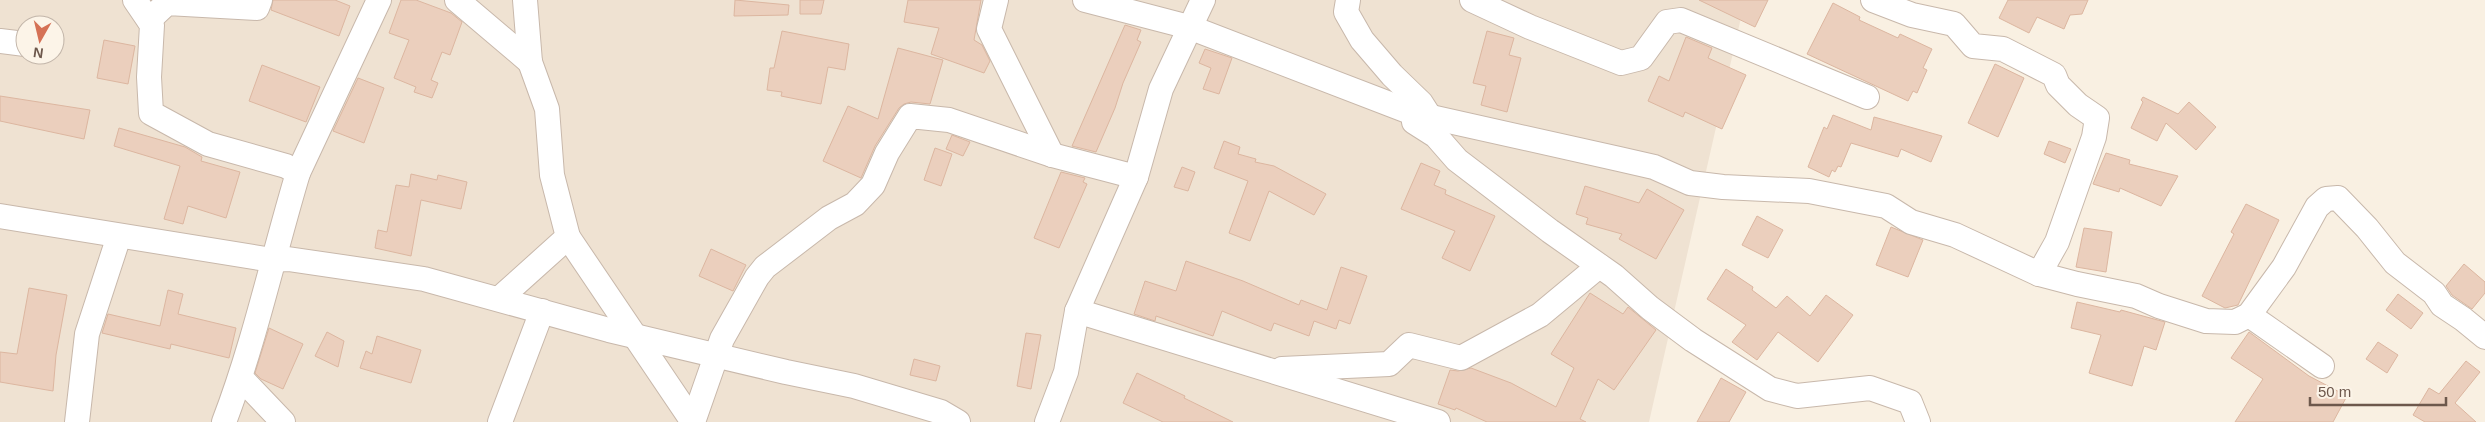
<svg xmlns="http://www.w3.org/2000/svg" width="2485" height="422" font-family="Arial,sans-serif">
  <style>
    .residential { fill: #efe2d2; fill-rule: evenodd }
    .building { fill: #ebcfbd; stroke: #dcb6a0 }
    .lines { fill: none; stroke-linecap: round; stroke-linejoin: round }
    .minor-casing { stroke: #c8b8ab; stroke-width: 26 }
    .minor { stroke: #fff; stroke-width: 24 }
  </style>
  <rect width="100%" height="100%" fill="#f9f0e2"/>
  <path class="residential" d="M0,0H1745L1649,422H0ZM25,25H55V55H25Z"/>
  <g class="building">
    <path d="M273,0H335L350,6L339,36L271,10Z"/>
    <path d="M401,0H416L451,13L462,22L450,55L442,52L431,80L438,83L432,98L414,92L416,87L394,78L409,40L389,33Z"/>
    <path d="M735,0L789,5L788,15L734,16Z"/>
    <path d="M800,0H824L821,14H800Z"/>
    <path d="M908,0H981L974,40L982,45L990,61L984,73L931,54L939,28L904,22Z"/>
    <path d="M1699,0H1768L1755,27Z"/>
    <path d="M2008,0H2088L2082,14L2070,15L2064,29L2037,17L2029,33L1999,18Z"/>
    <path d="M1833,3L1860,17L1859,20L1898,38L1900,34L1932,49L1923,68L1927,70L1917,93L1913,91L1908,101L1807,54Z"/>
    <path d="M1125,25L1141,30L1137,40L1141,42L1123,83L1115,108L1096,152L1072,146Z"/>
    <path d="M782,31L849,44L845,70L828,67L821,104L781,96L782,92L767,90L770,68H774Z"/>
    <path d="M1487,31L1514,38L1509,55L1521,58L1507,112L1481,105L1486,86L1473,83Z"/>
    <path d="M1686,37L1712,48L1708,58L1746,75L1722,129L1685,112L1683,117L1648,101L1659,76L1669,81Z"/>
    <path d="M104,40L135,46L128,84L97,78Z"/>
    <path d="M898,48L943,60L930,104L911,102L904,104L899,108L875,146L861,178L823,161L848,106L878,119Z"/>
    <path d="M1205,49L1232,58L1219,94L1203,89L1211,68L1199,63Z"/>
    <path d="M1995,64L2024,78L1998,137L1968,123Z"/>
    <path d="M262,65L320,87L306,122L249,101Z"/>
    <path d="M358,78L384,88L364,143L333,131Z"/>
    <path d="M0,96L90,110L84,139L0,121Z"/>
    <path d="M2143,97L2178,114L2189,102L2216,127L2196,150L2166,123L2157,141L2131,128L2143,102L2141,100Z"/>
    <path d="M1833,115L1871,130L1874,117L1942,136L1931,162L1901,149L1898,157L1851,143L1841,167L1838,166L1835,172L1832,170L1829,177L1808,167L1824,127L1827,129Z"/>
    <path d="M119,128L185,147L202,157L201,161L240,172L226,218L188,206L183,224L164,219L180,166L114,146Z"/>
    <path d="M952,135L970,142L963,156L946,149Z"/>
    <path d="M1224,141L1240,147L1238,154L1256,159L1255,162L1274,166L1326,194L1314,215L1269,191L1250,241L1229,233L1248,181L1214,168Z"/>
    <path d="M2049,141L2071,149L2065,163L2044,154Z"/>
    <path d="M935,148L952,154L941,186L924,180Z"/>
    <path d="M2106,153L2130,160L2129,164L2178,176L2161,206L2120,188L2119,192L2093,184Z"/>
    <path d="M1421,163L1440,171L1434,185L1446,190L1445,194L1495,216L1470,271L1442,258L1455,231L1401,209Z"/>
    <path d="M1182,167L1195,172L1188,191L1174,187Z"/>
    <path d="M1061,172L1085,178L1083,182L1087,184L1059,248L1034,238Z"/>
    <path d="M411,174L437,180L438,175L467,182L461,209L421,200L411,256L375,248L378,230L387,232L396,185L409,187Z"/>
    <path d="M1585,186L1639,203L1647,189L1684,210L1656,259L1619,239L1622,234L1586,224L1588,218L1576,214Z"/>
    <path d="M2246,204L2279,220L2238,305L2225,308L2202,296L2234,234L2231,232Z"/>
    <path d="M1757,216L1783,230L1768,258L1742,245Z"/>
    <path d="M1891,227L1923,240L1908,277L1876,265Z"/>
    <path d="M2084,228L2112,232L2106,272L2076,267Z"/>
    <path d="M711,249L746,265L733,291L699,276Z"/>
    <path d="M1186,261L1243,281L1299,305L1301,300L1327,310L1341,267L1367,276L1350,324L1339,320L1336,329L1314,321L1309,336L1274,323L1271,331L1222,311L1213,336L1156,316L1155,321L1134,314L1145,281L1176,291Z"/>
    <path d="M2464,264L2485,282V293L2472,309L2452,295L2446,286Z"/>
    <path d="M1726,269L1753,287L1752,290L1776,308L1787,296L1810,316L1826,295L1853,315L1818,362L1778,332L1757,360L1732,342L1746,325L1707,299Z"/>
    <path d="M29,288L67,295L56,355L53,391L0,382V352L17,354Z"/>
    <path d="M168,290L183,294L178,314L236,328L229,358L171,344L170,349L102,333L108,314L160,326Z"/>
    <path d="M1590,293L1623,314L1628,307L1656,330L1614,390L1598,379L1580,419L1586,422H1487L1456,408L1455,410L1438,404L1450,370L1458,371L1471,368L1511,383L1556,407L1574,368L1551,354Z"/>
    <path d="M2398,294L2423,313L2411,329L2386,310Z"/>
    <path d="M2077,302L2120,312L2121,310L2165,322L2156,350L2144,346L2132,386L2089,373L2101,335L2071,328Z"/>
    <path d="M269,328L303,344L283,389L261,379L255,373Z"/>
    <path d="M327,332L344,341L338,367L315,356Z"/>
    <path d="M2249,332L2309,376L2347,396L2333,422H2235L2263,379L2231,358Z"/>
    <path d="M1026,333L1041,335L1031,389L1017,386Z"/>
    <path d="M377,336L421,350L411,383L360,368L366,351L372,354Z"/>
    <path d="M2378,342L2398,355L2387,373L2366,359Z"/>
    <path d="M914,359L940,366L936,381L910,375Z"/>
    <path d="M2466,361L2480,372L2455,403L2476,422H2425L2413,415L2429,388L2439,394Z"/>
    <path d="M1137,373L1185,396L1184,398L1233,422H1163L1123,403Z"/>
    <path d="M1721,378L1746,392L1729,422H1697Z"/>
  </g>
  <g class="lines">
    <defs>
      <g id="minor">
        <path d="M135,0L152,25L149,77L151,113L208,144L286,166L298,173C273,256 255,341 224,422"/>
        <path d="M457,0L530,62"/>
        <path d="M996,0L989,29L1052,155"/>
        <path d="M1085,0L1189,27L1413,113L1414,122L1436,136L1457,160L1550,231L1614,276L1650,308L1693,340L1770,389L1797,396L1870,388L1910,402L1918,422"/>
        <path d="M1348,0L1346,12L1362,40L1392,75L1421,103L1430,117"/>
        <path d="M1472,0L1530,27L1621,63L1641,58L1667,22L1681,20L1867,97"/>
        <path d="M1873,0L1912,15L1954,24L1973,46L2003,49L2054,75L2058,85L2078,105L2097,118L2094,137L2057,242L2039,274"/>
        <path d="M149,20L167,3L257,8L260,0"/>
        <path d="M0,41L25,44"/>
        <path d="M1413,113L1619,159L1654,167L1690,183L1723,187L1809,191L1886,206L1911,222L1955,235L2039,274L2077,284L2136,296L2159,306L2206,321L2235,322L2249,315L2284,267L2317,207L2326,199L2338,198L2367,228L2395,263L2434,293L2442,305L2463,319L2485,337"/>
        <path d="M298,173L379,0"/>
        <path d="M0,216L272,260L288,259L424,279L609,330L786,372L854,386L941,412L958,422"/>
        <path d="M568,237L693,422"/>
        <path d="M499,299L568,237L552,175L547,109L530,62L525,0"/>
        <path d="M1077,311L1438,422"/>
        <path d="M2249,315L2322,366"/>
        <path d="M1282,369L1389,364L1409,345L1461,358L1540,315L1599,266"/>
        <path d="M241,378L283,422"/>
        <path d="M77,422L87,334L119,236"/>
        <path d="M500,422L542,311"/>
        <path d="M693,422L722,339L757,277L765,267L829,218L855,204L873,185L887,153L910,116L949,120L1052,155L1136,177"/>
        <path d="M1047,422L1066,372L1077,311L1136,177L1161,89L1203,0"/>
      </g>
    </defs>
    <use href="#minor" class="minor-casing"/>
    <use href="#minor" class="minor"/>
  </g>
  <g transform="translate(40 40) rotate(188)"><circle r="24" fill="#fcf4e8" stroke="#c3b6aa"/>
  <path d="M0-4L9 19L0 12L-9 19Z" fill="#d57155"/>
  <text y="-8" font-size="14" font-weight="bold" text-anchor="middle" fill="#6d584c">N</text>
  </g>
  <path d="M2310 397v8h136v-8" fill="none" stroke="#6d584c" stroke-width="2.5"/>
  <text x="2318" y="397" font-size="15" fill="#6d584c" stroke="#fcf4e8" stroke-width="4" paint-order="stroke">50 m</text>
</svg>
